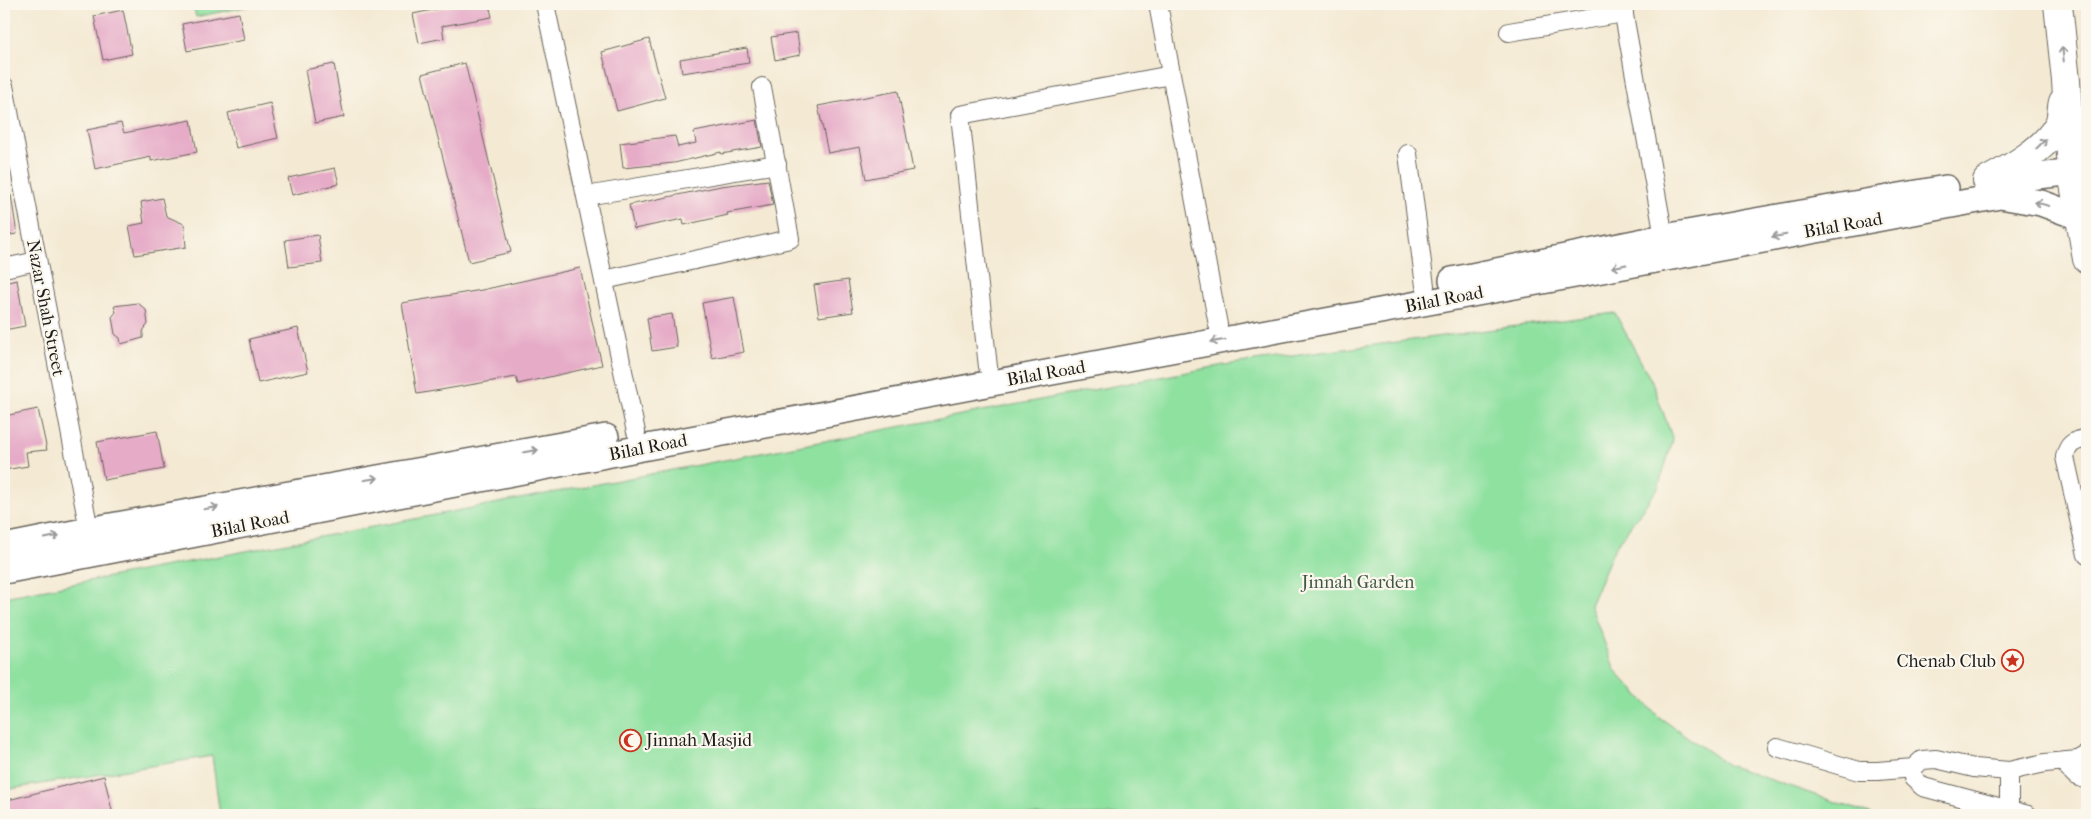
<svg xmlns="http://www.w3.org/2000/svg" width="2091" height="819" font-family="'IM FELL French Canon',serif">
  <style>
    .green { fill: #8fe1a0; stroke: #567e5e }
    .building { fill: #e6abc7 }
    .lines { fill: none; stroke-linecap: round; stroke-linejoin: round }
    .minor-casing { stroke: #68645c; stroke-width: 20 }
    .secondary-casing { stroke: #68645c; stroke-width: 28 }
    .primary-casing { stroke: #68645c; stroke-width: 30 }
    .minor { stroke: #fff; stroke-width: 18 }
    .secondary { stroke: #fff; stroke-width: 25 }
    .primary { stroke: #fff; stroke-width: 28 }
    .oneway { stroke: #999 }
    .labels { text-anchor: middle; stroke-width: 4.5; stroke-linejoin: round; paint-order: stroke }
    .street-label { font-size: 18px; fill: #1c1c1c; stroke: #fbf7ec }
    .park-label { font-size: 18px; fill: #3e5744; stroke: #fbf7ec }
    .poi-label { font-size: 18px; fill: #1c1c1c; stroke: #fbf7ec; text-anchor: end }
  </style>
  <rect width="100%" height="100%" fill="#fbf7ec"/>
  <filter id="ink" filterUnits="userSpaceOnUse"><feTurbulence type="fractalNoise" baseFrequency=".02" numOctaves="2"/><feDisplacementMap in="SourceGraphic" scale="10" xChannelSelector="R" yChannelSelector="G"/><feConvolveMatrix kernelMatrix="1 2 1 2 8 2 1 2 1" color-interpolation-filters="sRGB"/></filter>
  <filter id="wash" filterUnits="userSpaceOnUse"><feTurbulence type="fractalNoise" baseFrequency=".0096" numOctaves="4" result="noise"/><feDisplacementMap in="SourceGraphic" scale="20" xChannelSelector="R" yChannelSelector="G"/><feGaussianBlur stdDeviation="1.12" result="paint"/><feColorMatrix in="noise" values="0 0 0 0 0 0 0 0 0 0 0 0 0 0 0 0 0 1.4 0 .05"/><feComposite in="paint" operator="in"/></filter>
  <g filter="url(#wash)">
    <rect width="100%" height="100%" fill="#f4ead4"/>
    <g class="green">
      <path d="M193,4H259L196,17Z"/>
      <path d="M1615,313L1653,384L1673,440L1658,488L1615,547L1590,605L1615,670L1659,717L1728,765L1873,815H220L212,756L4,790V597L1224,365Z"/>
    </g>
    <g id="blocks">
      <g class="building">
        <path d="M461,4H489L492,17L442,26L444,38L419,43L413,14Z"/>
        <path d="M123,10L132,54L103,60L94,16Z"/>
        <path d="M239,13L244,40L187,51L182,24Z"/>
        <path d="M797,33L800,55L775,60L771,37Z"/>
        <path d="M649,39L665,98L617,111L602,52Z"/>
        <path d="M747,48L749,63L682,73L680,59Z"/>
        <path d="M465,63L511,252L469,262L422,74Z"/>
        <path d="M334,64L344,117L315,123L305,70Z"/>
        <path d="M898,91L913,170L866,179L860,147L828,153L818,106Z"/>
        <path d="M270,103L278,138L236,148L228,113Z"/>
        <path d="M191,120L197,152L151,161V157L95,169L87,130L121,123L124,133Z"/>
        <path d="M757,120L762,147L721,154V152L674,163L623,168L620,143L675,136L678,147L696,143L694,132Z"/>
        <path d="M335,168L339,184L292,195L288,178Z"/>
        <path d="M768,180L773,205L727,213L728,215L684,225L683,219L634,229L629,205L721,186Z"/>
        <path d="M11,195L17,234L4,236V196Z"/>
        <path d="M162,198L166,216L184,224L186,247L135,255L129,226L144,223L141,202Z"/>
        <path d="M318,235L322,263L289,267L285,240Z"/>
        <path d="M580,268L602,365L518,384L516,377L417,394L402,303L482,290Z"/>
        <path d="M17,280L25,326L4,330V283Z"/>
        <path d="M848,280L853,312L819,317L814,285Z"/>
        <path d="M734,297L744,352L712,358L702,303Z"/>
        <path d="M138,303L146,310L148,324L143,331V338L121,344L120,338L115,334L112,317L116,312L114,306Z"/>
        <path d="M672,314L677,347L652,351L647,318Z"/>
        <path d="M298,328L308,372L258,383L249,339Z"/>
        <path d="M38,409L47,450L26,452L28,466L4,470V416Z"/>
        <path d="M157,431L164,469L104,480L97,442Z"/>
        <path d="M104,776L113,815H4V801Z"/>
      </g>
    </g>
  </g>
  <g filter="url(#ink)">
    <use href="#blocks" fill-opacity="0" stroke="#68645c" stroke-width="1"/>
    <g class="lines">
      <defs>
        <g id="minor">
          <path d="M545,4L636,432"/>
          <path d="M1158,4L1218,325"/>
          <path d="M1622,4L1664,237"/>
          <path d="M1509,32L1624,13"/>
          <path d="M4,86L89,530"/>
          <path d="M1408,154L1425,286"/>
          <path d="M586,196L777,164"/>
          <path d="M4,268L37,261"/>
          <path d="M604,280L790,239L762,87"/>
          <path d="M988,367L960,115L1171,75"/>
          <path d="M2087,438C2074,441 2068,443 2065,457L2087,555"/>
          <path d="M1777,747L1859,771H1878L1913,768L1922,760L1936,759L1974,768L2009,771L2045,763L2078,760L2087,755"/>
          <path d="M2063,762L2075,775L2087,780"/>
          <path d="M1913,768V778L1923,787L2028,815"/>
          <path d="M2009,771V809"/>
        </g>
        <g id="secondary">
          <path d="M1988,181L2087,171"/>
          <path d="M1452,280L1664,237L1946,188"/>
          <path d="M4,547L89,530L606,437"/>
          <path d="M4,571L642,448L2000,196L2041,203L2087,220"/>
        </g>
        <g id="primary">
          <path d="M2058,4L2066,81L2072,172L2087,259"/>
          <path d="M1987,181C2009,169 2046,149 2058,125C2062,119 2061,108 2063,102"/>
        </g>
      </defs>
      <use href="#minor" class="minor-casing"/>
      <use href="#secondary" class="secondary-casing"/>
      <use href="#primary" class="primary-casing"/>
      <use href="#minor" class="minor"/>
      <use href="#secondary" class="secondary"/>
      <use href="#primary" class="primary"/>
    </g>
    <defs><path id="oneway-shaft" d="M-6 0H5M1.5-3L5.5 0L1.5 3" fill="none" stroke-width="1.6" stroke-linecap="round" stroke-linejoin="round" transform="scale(1.25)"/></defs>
    <g class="oneway">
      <use href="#oneway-shaft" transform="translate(2063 54) rotate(-96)"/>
      <use href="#oneway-shaft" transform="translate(2041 144) rotate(-45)"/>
      <use href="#oneway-shaft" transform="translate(2042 204) rotate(-165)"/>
      <use href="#oneway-shaft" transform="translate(1779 236) rotate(170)"/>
      <use href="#oneway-shaft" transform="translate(1619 266) rotate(169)"/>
      <use href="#oneway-shaft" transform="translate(1218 341) rotate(170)"/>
      <use href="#oneway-shaft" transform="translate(531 451) rotate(-10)"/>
      <use href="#oneway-shaft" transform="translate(371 479) rotate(-10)"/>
      <use href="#oneway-shaft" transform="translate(211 508) rotate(-10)"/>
      <use href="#oneway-shaft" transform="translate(52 537) rotate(-12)"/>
    </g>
  </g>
  <defs>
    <symbol id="sight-ring" viewBox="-11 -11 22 22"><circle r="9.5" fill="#fbf7ec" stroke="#c8321e" stroke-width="1.5"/><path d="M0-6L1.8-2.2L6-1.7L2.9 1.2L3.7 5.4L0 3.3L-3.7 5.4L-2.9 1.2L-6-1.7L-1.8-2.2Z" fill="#c8321e"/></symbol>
    <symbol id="mosque-ring" viewBox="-11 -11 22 22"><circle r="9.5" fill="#fbf7ec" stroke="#c8321e" stroke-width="1.5"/><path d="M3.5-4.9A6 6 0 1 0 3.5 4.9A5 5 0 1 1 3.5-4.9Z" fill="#c8321e"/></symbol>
  </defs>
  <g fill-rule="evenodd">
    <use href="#sight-ring" x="2000" y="648" width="25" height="25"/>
    <use href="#mosque-ring" x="618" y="728" width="25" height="25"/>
  </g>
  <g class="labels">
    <g class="street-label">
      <text transform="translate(1843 225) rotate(-10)" y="6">Bilal Road</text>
      <text transform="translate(1444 299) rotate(-11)" y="6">Bilal Road</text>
      <text transform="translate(46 308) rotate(79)" y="6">Nazar Shah Street</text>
      <text transform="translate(1046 373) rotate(-10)" y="6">Bilal Road</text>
      <text transform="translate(648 447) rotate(-11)" y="6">Bilal Road</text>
      <text transform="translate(250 524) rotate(-11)" y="6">Bilal Road</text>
    </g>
    <g class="park-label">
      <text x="1358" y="588">Jinnah Garden</text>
    </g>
    <g class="poi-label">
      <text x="1996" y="667">Chenab Club</text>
      <text x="646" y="746" text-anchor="start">Jinnah Masjid</text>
    </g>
  </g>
  <rect width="2091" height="819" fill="none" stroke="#fbf7ec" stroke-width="20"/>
</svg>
